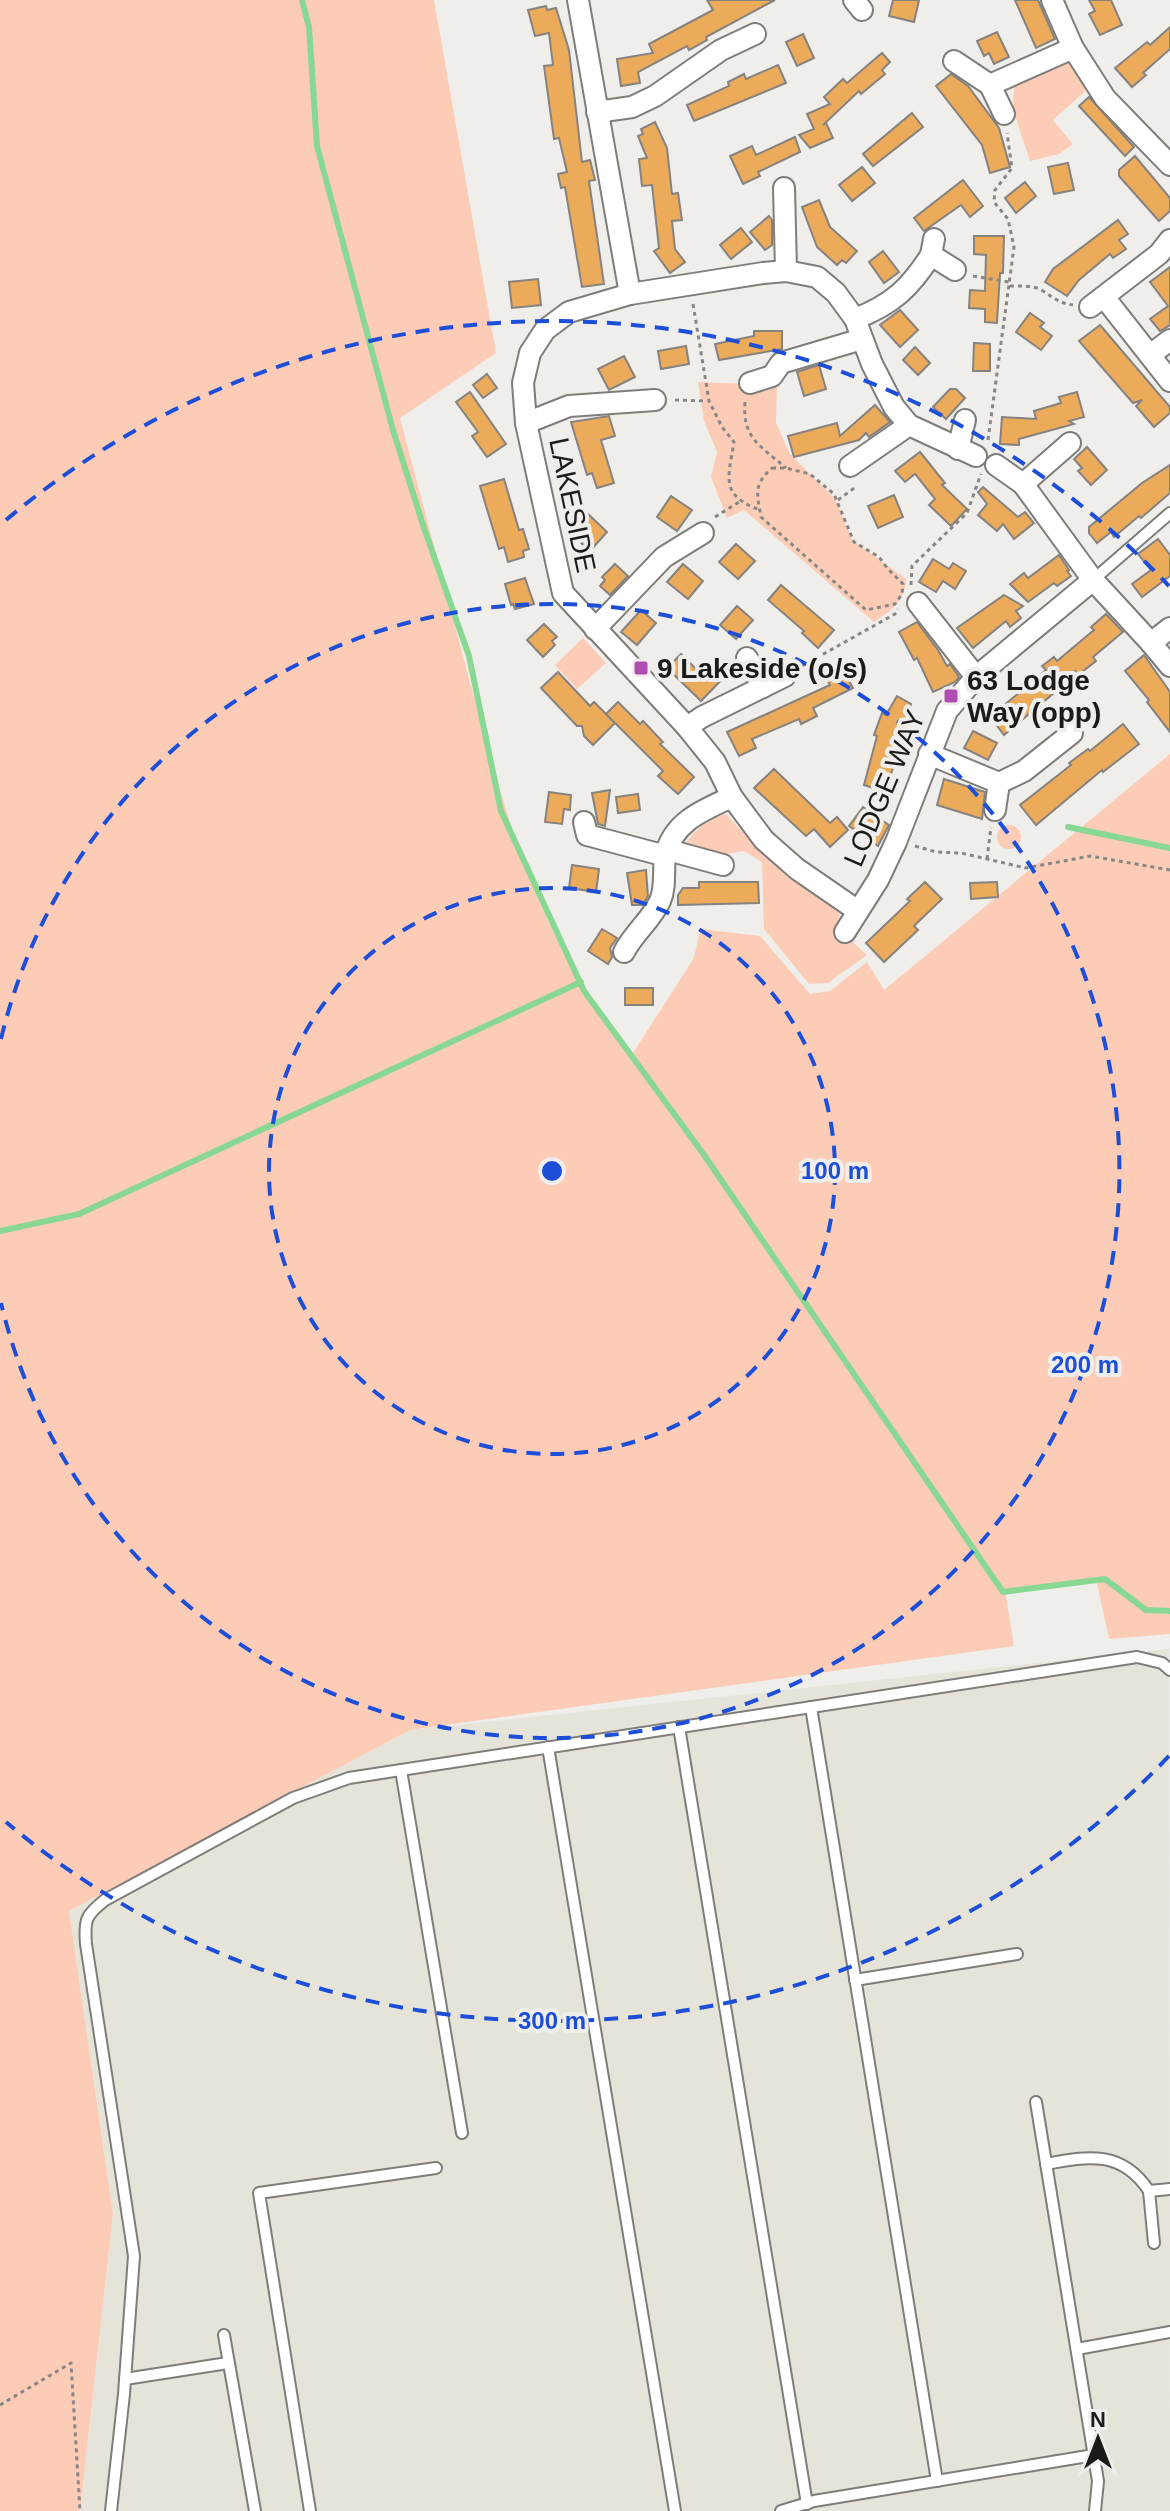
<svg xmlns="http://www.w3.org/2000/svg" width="1170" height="2511" font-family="Helvetica,sans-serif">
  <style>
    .built { fill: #e6e4d9 }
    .green { fill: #fdccb7 }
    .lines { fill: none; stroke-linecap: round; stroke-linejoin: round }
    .stream { stroke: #88d792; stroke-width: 6 }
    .building { fill: #ebab5b; stroke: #858280; stroke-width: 2 }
    .lane-casing { stroke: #7e7d7a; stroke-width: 14 }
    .street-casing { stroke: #7e7d7a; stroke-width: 24 }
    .path { stroke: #888785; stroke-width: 3; stroke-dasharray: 4 4; stroke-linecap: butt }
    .lane { stroke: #fff; stroke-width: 10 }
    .street { stroke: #fff; stroke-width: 20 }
    .ring { fill: none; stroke: #1d4ed8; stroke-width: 4; stroke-dasharray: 14 10 }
    .poi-dot { fill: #b04cb2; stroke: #efeeeb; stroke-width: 3 }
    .labels { text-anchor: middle; stroke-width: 8; stroke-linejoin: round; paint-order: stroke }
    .street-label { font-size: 28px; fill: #1c1b1a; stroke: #efeeeb }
    .poi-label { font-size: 28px; font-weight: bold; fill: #1c1b1a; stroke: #efeeeb; text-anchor: start }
    .centre { fill: #1d4ed8; stroke: #efeeeb; stroke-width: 4 }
    .ring-label { font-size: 24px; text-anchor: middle; font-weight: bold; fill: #1d4ed8; stroke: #efeeeb; stroke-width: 8; stroke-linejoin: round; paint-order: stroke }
  </style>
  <rect width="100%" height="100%" fill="#efeeeb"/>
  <path class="built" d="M1169,1649L1170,2511H80L113,2214L69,1911L410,1730Z"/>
  <g class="green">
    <path d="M0,0H434L496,353L400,418C422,502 445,586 467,671C503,804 538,948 633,1053L694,958L700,929L760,936L810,994L830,991L867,962L884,990L1170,754V1634L1109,1639L1096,1579L1005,1590L1014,1646L410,1730L69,1911L113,2214L80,2511H0Z"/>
    <path d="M1071,58L1091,86L1053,120L1073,144L1059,154L1030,161C1025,143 1003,96 1019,82C1031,71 1056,65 1071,58Z"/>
    <path d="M698,382L777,385L776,423L790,454L836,500L852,540L906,579C906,600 891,611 874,622L744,510L727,518L711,477L717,452L704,421Z"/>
    <path d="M583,638L606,663L577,689L555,665Z"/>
    <path d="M726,814L763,855L787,877L841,911L836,927L867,955L828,983L809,984L764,929L762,862L744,851L721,855L684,845C696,829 706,820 726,814Z"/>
    <circle cx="1009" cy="837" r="12"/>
  </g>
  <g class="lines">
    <g class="stream">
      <path d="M302,0L309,27L317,146L393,430L424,528L469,656L501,811L584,991L702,1152L1003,1592L1105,1579L1146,1610L1170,1611"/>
      <path d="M1068,827L1170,848"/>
      <path d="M0,1231L79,1214L581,982"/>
    </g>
  </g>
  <g class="building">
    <path d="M707,0H775L706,37L707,40L689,50L687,46L638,72L640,83L621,86L617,59L653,53L649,44L713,10Z"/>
    <path d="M893,0H919L914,22L889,16Z"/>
    <path d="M1015,0H1038L1055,39L1036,48Z"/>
    <path d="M1089,0H1111L1122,25L1100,35L1089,14L1095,11Z"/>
    <path d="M546,6L547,10L556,8L569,50L582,162L590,160L595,180L589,181L604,284L582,287L565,187L561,188L558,174L567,172L559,138L554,139L544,66L553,65L549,33L535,36L528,10Z"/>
    <path d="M1170,27V49L1143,73L1146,75L1132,87L1115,68L1147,42L1150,45Z"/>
    <path d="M997,32L1009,57L994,64L989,53L984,56L977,41Z"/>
    <path d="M803,34L814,58L797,66L786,42Z"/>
    <path d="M882,53L890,62L882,70L885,74L861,94L859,91L823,125L826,123L833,138L810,148L799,135L814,129L807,114L830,104L824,97L843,79L847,83Z"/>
    <path d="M778,65L786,83L694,121L687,105L729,86L728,82L744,74L746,79Z"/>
    <path d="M951,74L968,86L999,128L1010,167L990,173L982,145L936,86Z"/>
    <path d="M1089,97L1134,147L1125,156L1079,106Z"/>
    <path d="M912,113L923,127L873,166L863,154Z"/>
    <path d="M655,122L667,148L672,194L678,193L682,220L672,221L675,249L685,262L670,273L654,251L659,248L652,185L642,186L639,159L647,158L638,136L643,134L641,129Z"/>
    <path d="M795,137L800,152L758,172L760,176L743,184L730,156L752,146L756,155Z"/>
    <path d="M1135,156L1170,198V211L1159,221L1119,176V170Z"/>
    <path d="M1068,163L1074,190L1054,194L1048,167Z"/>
    <path d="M862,167L875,183L852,201L839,185Z"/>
    <path d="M963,180L983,206L970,217L961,205L924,231L914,218Z"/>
    <path d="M1025,182L1036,196L1016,213L1005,198Z"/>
    <path d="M819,200L830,227L857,251L846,263L842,260L837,265L817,247L802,207Z"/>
    <path d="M769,216L772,220V245L765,250L750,232Z"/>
    <path d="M1118,220L1128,234L1119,240L1126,249L1113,258L1110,254L1079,280L1067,296L1045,282L1053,269Z"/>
    <path d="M741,228L752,242L731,259L720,245Z"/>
    <path d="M974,236H1004L1003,273H1000L997,323L985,322V309L969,308L970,290L985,291L986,255L974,254Z"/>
    <path d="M883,251L899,272L884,283L869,262Z"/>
    <path d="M1170,267V325L1160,331L1150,319L1168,306L1150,282Z"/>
    <path d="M538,279L541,305L512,308L509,282Z"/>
    <path d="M900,310L918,330L900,347L880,325Z"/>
    <path d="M1030,313L1044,323L1040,327L1052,336L1041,350L1016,332Z"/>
    <path d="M1100,325L1170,407V413L1154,427L1136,406L1142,400L1133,403L1079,341Z"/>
    <path d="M754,331H782V349L719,360L715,344L754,336Z"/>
    <path d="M974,343L990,344V371H973Z"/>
    <path d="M686,346L689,364L661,369L658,351Z"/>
    <path d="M915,347L930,363L918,375L903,360Z"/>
    <path d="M624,356L635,377L609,390L598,369Z"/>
    <path d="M819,365L826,389L804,396L797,372Z"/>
    <path d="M487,374L497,388L483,398L473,385Z"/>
    <path d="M950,389H956L965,398L946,419L933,407Z"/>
    <path d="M470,392L506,444L487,457L472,436L478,432L456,402Z"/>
    <path d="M1077,392L1084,417L1069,421L1074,424L1019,439V445L1000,444L1002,417L1036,419L1034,411L1061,403L1059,397Z"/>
    <path d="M875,405L890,422L869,437L866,433L859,440L794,457L788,436L837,423L840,436Z"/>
    <path d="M609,416L615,436L601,440L614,483L597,488L592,473L587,475L571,422Z"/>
    <path d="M1087,447L1107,470L1091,485L1078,471L1082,468L1074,459Z"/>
    <path d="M920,452L945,483L942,485L967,509L951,526L929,505L935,499L915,474L905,482L895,471Z"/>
    <path d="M1170,465V493L1141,518L1139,516L1114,537L1111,532L1097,543L1089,533V527L1142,483Z"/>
    <path d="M504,479L519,530L523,529L529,549L523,551L524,557L508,562L504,547L499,549L480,486Z"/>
    <path d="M983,487L1018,517L1025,512L1034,523L1014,539L1003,524L997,531L978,515L987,504L978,492Z"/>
    <path d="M894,495L903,517L878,528L868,506Z"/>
    <path d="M671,496L692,510L677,531L657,517Z"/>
    <path d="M585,511L607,532L590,551L567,530Z"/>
    <path d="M1158,539L1170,555V576L1142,597L1132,584L1151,570L1138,554Z"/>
    <path d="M736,544L755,561L738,579L719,562Z"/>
    <path d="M1059,555L1069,570L1067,571L1071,576L1057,586L1054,583L1028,602L1010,584L1024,573L1028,578Z"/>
    <path d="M933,559L949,569L953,563L966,571L955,589L943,581L936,592L919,582Z"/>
    <path d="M615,564L628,576L610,595L600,586L605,580L602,577Z"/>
    <path d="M683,564L703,581L688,599L667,582Z"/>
    <path d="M525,578L534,604L515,609L513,604L511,605L505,584Z"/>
    <path d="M781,585L834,630L818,648L802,633L804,631L768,600Z"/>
    <path d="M1004,595L1023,606L1016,611L1021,618L1010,627L1006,621L973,648L957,628Z"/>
    <path d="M737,606L753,620L736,639L720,625Z"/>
    <path d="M641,610L656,623L637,645L621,632Z"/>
    <path d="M1106,614L1123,632L1093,657L1096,661L1078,675L1075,671L1051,689L1054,693L1004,735L988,714L1000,705L1002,707L1046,670L1042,666L1054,657L1057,661L1094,630L1091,627Z"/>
    <path d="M917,622L938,650L947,666L950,664L959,677L955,682L933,692L917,658L914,660L899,632Z"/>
    <path d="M544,624L557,637L552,641L555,645L543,657L527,640Z"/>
    <path d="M681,654L701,674L719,656L732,669L701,701L667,668Z"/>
    <path d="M1144,655L1170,692V732L1147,702L1149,700L1125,671Z"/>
    <path d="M839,662L853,688L813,708L817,716L801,724L799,719L752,739L756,748L739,756L727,732L830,685L822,671Z"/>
    <path d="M558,672L590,706L594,702L615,723L593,745L584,736L582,726H577L541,688Z"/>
    <path d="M897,696L911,704L886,792L864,785L877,736L874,735L882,713L886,715Z"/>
    <path d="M618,702L640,724L643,721L663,742L660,744L694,777L678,794L658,776L663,771L606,714Z"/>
    <path d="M1123,724L1139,744L1103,772L1102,770L1036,825L1020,805L1071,765L1069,763L1088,749L1090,751Z"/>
    <path d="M973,731L997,743L988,760L964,748Z"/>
    <path d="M774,769L830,823L837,817L848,830L830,847L814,829L806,836L754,788Z"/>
    <path d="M944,779L985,792L982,819L937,805Z"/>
    <path d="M610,790L605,826L598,824L592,793Z"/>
    <path d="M549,792L571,795L570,810L564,809L562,824L545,822Z"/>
    <path d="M638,794L640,810L618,813L616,797Z"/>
    <path d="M863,807L889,825L878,846L849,826Z"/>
    <path d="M572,865L599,869L596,892L569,888Z"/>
    <path d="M646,870L648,896L643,905H632L627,873Z"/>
    <path d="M699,882H758L759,903L678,905V895L683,888H699Z"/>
    <path d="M925,882L942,899L914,926L918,930L884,962L866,943L910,901L907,899Z"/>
    <path d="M997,882L998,897L971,899L970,883Z"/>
    <path d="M602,929L617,938L610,948L612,957L608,964L588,951Z"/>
    <rect x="625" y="988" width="28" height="17"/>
  </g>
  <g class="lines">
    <defs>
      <g id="lane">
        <path d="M1093,580L1170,513"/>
        <path d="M811,1707L937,2481"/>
        <path d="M679,1727L807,2504"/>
        <path d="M548,1747L675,2511"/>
        <path d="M401,1770L462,2133"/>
        <path d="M855,1980L1017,1954"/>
        <path d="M1036,2102L1098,2481L1095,2511"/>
        <path d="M1046,2164C1089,2156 1122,2150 1149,2191L1170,2189"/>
        <path d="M1149,2191L1154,2243"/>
        <path d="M224,2335L255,2511"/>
        <path d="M1077,2349L1170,2332"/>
        <path d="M125,2379L228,2363"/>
        <path d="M111,2511L124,2394L134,2256L86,1944C84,1919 86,1915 105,1900L293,1798L349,1778L1137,1657L1162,1663L1170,1670"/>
        <path d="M310,2511L259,2193L436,2168"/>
        <path d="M781,2511L814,2501L1094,2455"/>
      </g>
      <g id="street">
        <path d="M578,0L630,294"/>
        <path d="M854,0L862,10"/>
        <path d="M1052,0L1073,48L1105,98L1170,165"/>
        <path d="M954,61L990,85L1004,114"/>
        <path d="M990,85L1073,48"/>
        <path d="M597,112L632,107L655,96L721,50L755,34"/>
        <path d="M784,188L786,271"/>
        <path d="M934,239L931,255L955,270"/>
        <path d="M1104,297L1170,381"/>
        <path d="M1090,307L1159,254L1170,240"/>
        <path d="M855,319C893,304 910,288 931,255"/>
        <path d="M1150,355L1170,340"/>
        <path d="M750,383L772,376L781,363L862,339"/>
        <path d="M526,423L569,406L655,400"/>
        <path d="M958,449L965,420"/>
        <path d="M996,465L1023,484L1093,580"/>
        <path d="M850,466L909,425"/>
        <path d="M1023,484L1070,443"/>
        <path d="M918,603L976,677"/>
        <path d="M595,629L664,557L703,533"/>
        <path d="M1151,643L1170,666"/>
        <path d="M747,658L763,687"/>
        <path d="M687,727L702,717L785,676"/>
        <path d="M929,754L999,783L1024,771L1072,733"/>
        <path d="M995,810L999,783"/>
        <path d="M584,822L587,835L666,856"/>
        <path d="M668,850L723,865"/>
        <path d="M858,911L797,869L764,840L732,797L715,762L687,727L563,593L526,423L523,383L530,353L545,330L569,312L630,294L763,273L786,271L817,277L836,293L855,319L872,364L894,407L909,425L976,456"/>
        <path d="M845,932L878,880L896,842L947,711L976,677L1093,580L1151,643L1170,628"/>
        <path d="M624,952C634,933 651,920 660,901C666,888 663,871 665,857C672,822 703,810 732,797"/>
      </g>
    </defs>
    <use href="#lane" class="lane-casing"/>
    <use href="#street" class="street-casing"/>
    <g class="path">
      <path d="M973,276L1009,282"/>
      <path d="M1010,286C1020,286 1034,285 1043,291C1054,298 1059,303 1073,305"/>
      <path d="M693,304L709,401L722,427L734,442C728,479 720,495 760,510"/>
      <path d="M675,400L707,401"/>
      <path d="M745,402C742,439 761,446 786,468"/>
      <path d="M988,440L1014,247L1008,219L994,202L995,190L1012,168L1007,133"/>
      <path d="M772,468H786L810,474L834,494L854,542L879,557L888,569L903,584L902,594L895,604L866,610L761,517C757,494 753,485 772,468Z"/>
      <path d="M838,500L857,486"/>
      <path d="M715,517L739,502"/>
      <path d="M911,585L912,566L967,513L981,474"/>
      <path d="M802,666L895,614L898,609"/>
      <path d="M915,846L936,852L961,853L1026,868L1090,856L1170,870"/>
      <path d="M987,859L991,827"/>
      <path d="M0,2405L71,2363L80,2511"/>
    </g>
    <use href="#lane" class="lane"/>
    <use href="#street" class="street"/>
  </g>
  <g class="ring">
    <circle cx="552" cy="1171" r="283"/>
    <path d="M1 1039A567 567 0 1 1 1 1303"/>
    <path d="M1169 1756A850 850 0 0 1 6 1822M6 520A850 850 0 0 1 1169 586"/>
  </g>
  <g class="poi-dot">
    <rect x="633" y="660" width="16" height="16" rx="4"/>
    <rect x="943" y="688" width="16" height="16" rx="4"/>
  </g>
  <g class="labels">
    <g class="street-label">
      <text transform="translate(573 505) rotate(78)" y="10">LAKESIDE</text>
      <text transform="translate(884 788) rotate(-67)" y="10">LODGE WAY</text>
    </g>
    <g class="poi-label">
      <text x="657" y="678">9 Lakeside (o/s)</text>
      <text x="967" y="690">63 Lodge<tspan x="967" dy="32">Way (opp)</tspan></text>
    </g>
  </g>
  <circle cx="552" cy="1171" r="12" class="centre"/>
  <g class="ring-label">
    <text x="835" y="1179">100 m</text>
    <text x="1085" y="1373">200 m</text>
    <text x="552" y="2029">300 m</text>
  </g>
  <g transform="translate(1098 2439)" stroke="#efeeeb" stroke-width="6" paint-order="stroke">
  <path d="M0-6L14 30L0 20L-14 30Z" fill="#1c1b1a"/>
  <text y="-12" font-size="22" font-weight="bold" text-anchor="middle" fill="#1c1b1a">N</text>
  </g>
</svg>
